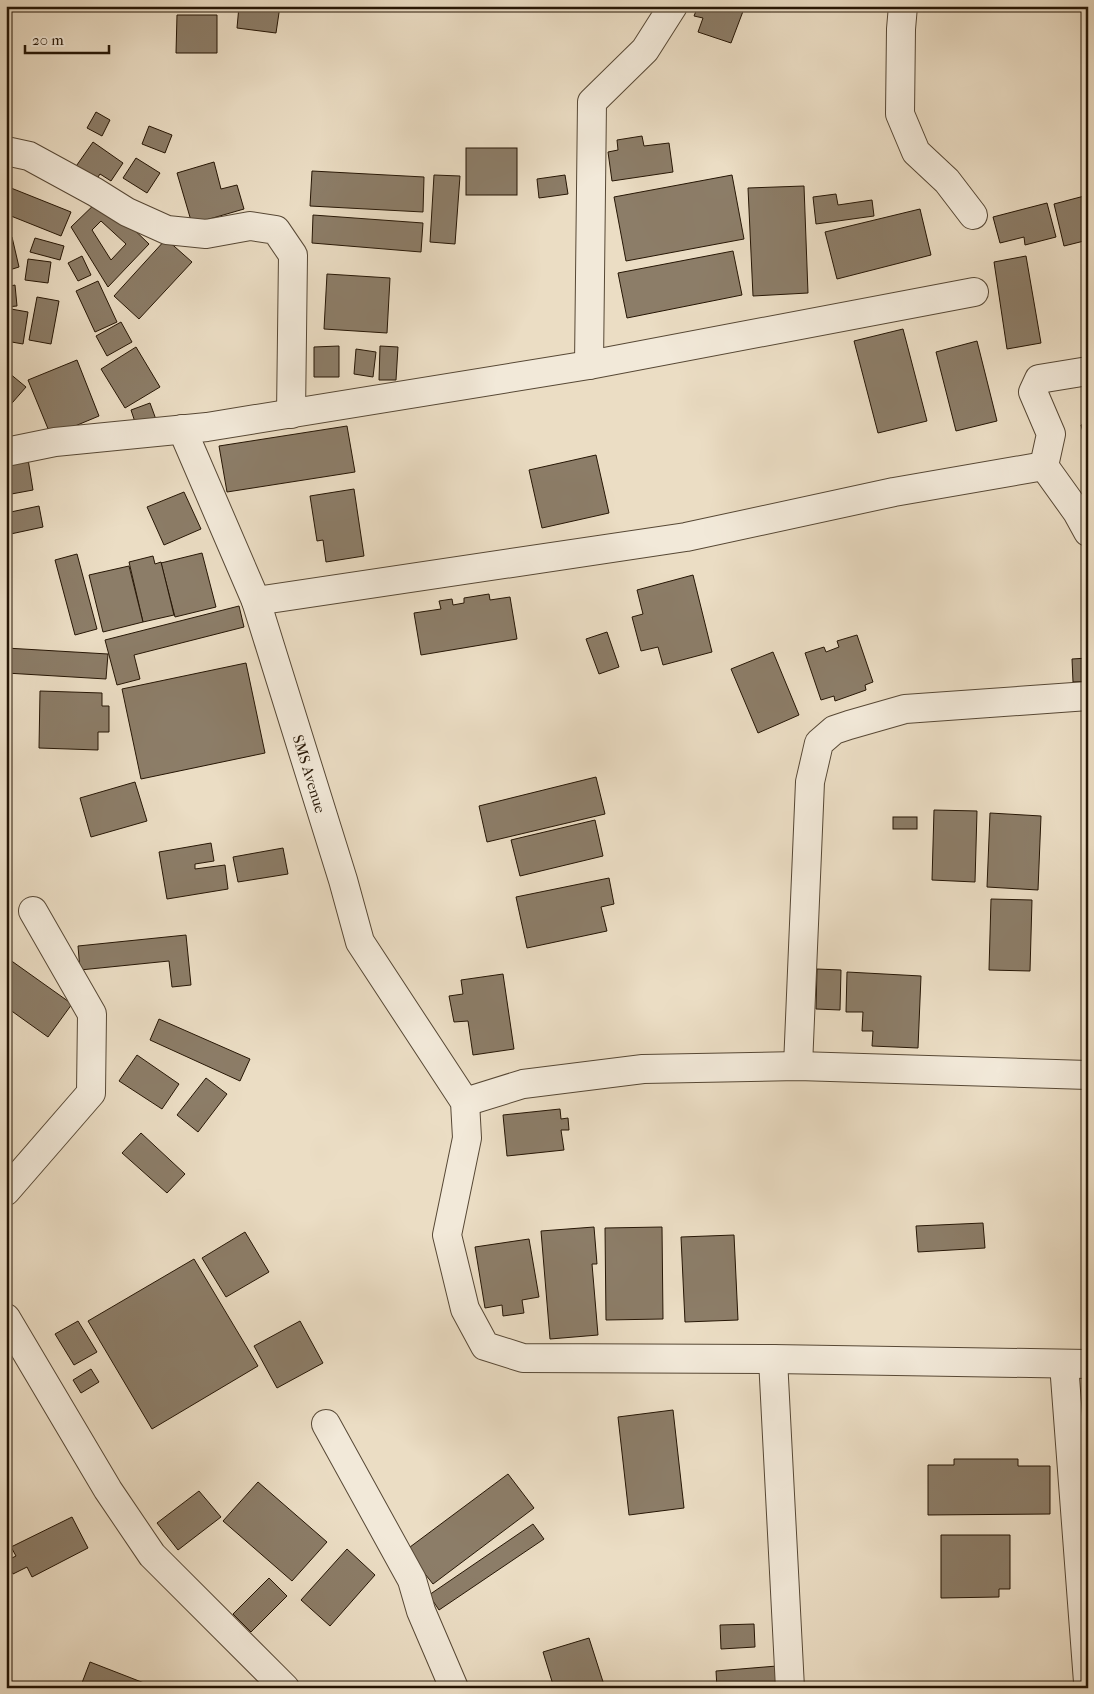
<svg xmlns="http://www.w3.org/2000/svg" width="1094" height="1694" font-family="'IM FELL French Canon',serif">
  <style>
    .building { fill: #8c7d68; stroke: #261605; fill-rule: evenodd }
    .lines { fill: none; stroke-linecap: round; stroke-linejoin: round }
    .street-casing { stroke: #574835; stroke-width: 30 }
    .street { stroke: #f2e9d9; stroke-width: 28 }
    .labels { text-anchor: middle; stroke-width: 5; stroke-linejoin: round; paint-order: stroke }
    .street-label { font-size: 15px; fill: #261605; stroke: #f2e9d9 }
  </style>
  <rect width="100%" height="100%" fill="#ebddc4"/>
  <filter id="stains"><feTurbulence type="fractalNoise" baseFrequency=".004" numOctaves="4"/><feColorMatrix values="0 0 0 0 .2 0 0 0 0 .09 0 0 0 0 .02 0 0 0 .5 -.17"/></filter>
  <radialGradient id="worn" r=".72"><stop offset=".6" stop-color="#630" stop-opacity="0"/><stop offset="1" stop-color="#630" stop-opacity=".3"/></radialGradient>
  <g class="building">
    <path d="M205,6H232V10Z"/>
    <path d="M239,6H280L276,33L237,28Z"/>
    <path d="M698,6H745L731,43L698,32L703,18L694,16Z"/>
    <path d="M177,15H217V53H176Z"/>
    <path d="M96,112L110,120L102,136L87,128Z"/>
    <path d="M149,126L172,135L165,153L142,144Z"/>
    <path d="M642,136L644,146L669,143L673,172L612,181L608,152L618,150L617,140Z"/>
    <path d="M93,142L123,163L111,181L100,174L92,186L72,172Z"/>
    <rect x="466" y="148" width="51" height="47"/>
    <path d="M136,158L160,173L147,193L123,178Z"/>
    <path d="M214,162L221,189L237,185L244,209L192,224L177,173Z"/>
    <path d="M312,171L424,177L423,212L310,206Z"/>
    <path d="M434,175L460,176L455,244L430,242Z"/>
    <path d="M565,175L568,194L539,198L537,179Z"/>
    <path d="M732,175L744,239L626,261L614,197Z"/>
    <path d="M6,186L71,212L61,236L6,214Z"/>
    <path d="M804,186L808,293L753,296L748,188Z"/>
    <path d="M836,194L838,205L872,200L874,216L816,224L813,197Z"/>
    <path d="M1088,195V240L1064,246L1054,204Z"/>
    <path d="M101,198L149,244L108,287L71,227ZM101,221L126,244L111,260L92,230Z"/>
    <path d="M1047,203L1056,237L1025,245L1024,237L1000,243L993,217Z"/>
    <path d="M920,209L931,255L837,279L825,232Z"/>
    <path d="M313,215L423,223L421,252L312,243Z"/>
    <path d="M12,237L19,267L6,271V238Z"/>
    <path d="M35,238L64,246L60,260L30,252Z"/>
    <path d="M166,239L192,262L139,319L114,296Z"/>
    <path d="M733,251L742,295L627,318L618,273Z"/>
    <path d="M82,256L91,275L78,281L68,263Z"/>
    <path d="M1026,256L1041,343L1007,349L994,262Z"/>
    <path d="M28,259L51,262L48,283L25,280Z"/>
    <path d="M327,274L390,278L387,333L324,329Z"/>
    <path d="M98,281L117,322L95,332L76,291Z"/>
    <path d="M15,285L17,306L6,307V287Z"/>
    <path d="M1088,292V310L1083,293Z"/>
    <path d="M37,297L59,301L51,344L29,340Z"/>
    <path d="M11,309L28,312L23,344L6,341Z"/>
    <path d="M121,322L132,342L107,356L96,336Z"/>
    <path d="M903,329L927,421L878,433L854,341Z"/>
    <path d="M977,341L997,421L956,431L936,352Z"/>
    <path d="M339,346V377H314V347Z"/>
    <path d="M380,346L398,347L396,380H379Z"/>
    <path d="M136,347L160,387L125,408L101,369Z"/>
    <path d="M356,349L376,352L373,377L354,374Z"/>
    <path d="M77,360L99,416L51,436L28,380Z"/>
    <path d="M9,373L26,387L6,410V376Z"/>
    <path d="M150,403L158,425L138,431L131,410Z"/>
    <path d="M1088,423V450L1081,425Z"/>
    <path d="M347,426L355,472L227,492L219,446Z"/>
    <path d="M596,455L609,513L542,528L529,470Z"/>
    <path d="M28,459L33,490L6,495V463Z"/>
    <path d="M354,489L364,556L326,562L323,540L317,541L310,496Z"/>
    <path d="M184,492L201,529L164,545L147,507Z"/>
    <path d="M39,506L43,527L6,535V513Z"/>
    <path d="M202,553L216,607L175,617L161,563Z"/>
    <path d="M77,554L97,629L75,635L55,560Z"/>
    <path d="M153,556L155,564L161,562L174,615L143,622L129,562Z"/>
    <path d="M129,566L143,622L103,632L89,575Z"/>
    <path d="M693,575L712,652L663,665L658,647L641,651L632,617L643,614L637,590Z"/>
    <path d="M489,594L490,600L510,597L517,639L421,655L414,613L441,609L439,601L452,599L453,605L464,603V598Z"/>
    <path d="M239,606L244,627L134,655L140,679L117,685L105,640Z"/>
    <path d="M607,632L619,667L599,674L586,639Z"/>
    <path d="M857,635L873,682L865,685L866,690L835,701L834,696L821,700L805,653L824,647L826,652L839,647L837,641Z"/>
    <path d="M6,648L108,654L106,679L6,673Z"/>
    <path d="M773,652L799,715L758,733L731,669Z"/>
    <path d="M1088,658V681L1073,682L1072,659Z"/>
    <path d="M246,663L265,753L141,779L122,689Z"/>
    <path d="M40,691L102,693V706H109V732H98V750L39,748Z"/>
    <path d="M596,777L605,814L487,842L479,806Z"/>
    <path d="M135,782L147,821L91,837L80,798Z"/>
    <path d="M934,810L977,811L975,882L932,880Z"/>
    <path d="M990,813L1041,816L1038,890L987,887Z"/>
    <rect x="893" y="817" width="24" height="12"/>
    <path d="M595,820L603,856L520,876L511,840Z"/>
    <path d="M211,843L214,861L195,864V869L225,865L228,889L167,899L159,852Z"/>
    <path d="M283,848L288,874L238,882L233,857Z"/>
    <path d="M609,878L614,904L601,907L607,931L527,948L516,897Z"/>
    <path d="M991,899L1032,900L1030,971L989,970Z"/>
    <path d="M186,935L191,985L172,987L169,961L80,970L78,946Z"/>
    <path d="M6,957L72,1004L48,1037L6,1007Z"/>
    <path d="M817,969L841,970L840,1010L816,1009Z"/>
    <path d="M847,972L921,976L918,1048L872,1046L873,1031H862L863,1012H846Z"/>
    <path d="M503,974L514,1049L473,1055L468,1021L454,1022L449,996L463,994L461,980Z"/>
    <path d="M159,1019L250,1059L240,1081L150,1040Z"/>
    <path d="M137,1055L179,1084L162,1109L119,1081Z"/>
    <path d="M206,1078L227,1094L198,1132L177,1115Z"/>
    <path d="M560,1109L561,1119L568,1118L569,1130H561L564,1150L507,1156L503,1115Z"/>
    <path d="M141,1133L185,1174L167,1193L122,1153Z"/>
    <path d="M983,1223L985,1248L918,1252L916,1226Z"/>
    <path d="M594,1227L597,1264H592L598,1335L550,1339L541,1231Z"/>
    <path d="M662,1227L663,1319L606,1320L605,1228Z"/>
    <path d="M245,1232L269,1272L226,1297L202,1258Z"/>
    <path d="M734,1235L738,1320L685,1322L681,1237Z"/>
    <path d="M529,1239L539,1297L522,1300L524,1313L503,1316L502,1305L485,1308L475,1247Z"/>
    <path d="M194,1259L258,1366L152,1429L88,1321Z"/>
    <path d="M78,1321L97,1352L74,1365L55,1334Z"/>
    <path d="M300,1321L323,1363L277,1388L254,1346Z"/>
    <path d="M91,1369L99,1382L81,1393L73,1380Z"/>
    <path d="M673,1410L684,1508L629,1515L618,1417Z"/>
    <path d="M954,1459H1018V1466H1050V1514L928,1515V1465H954Z"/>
    <path d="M508,1474L534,1508L433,1584L406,1550Z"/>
    <path d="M258,1482L327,1542L292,1581L223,1521Z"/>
    <path d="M199,1491L221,1517L178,1550L157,1523Z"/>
    <path d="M72,1517L88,1548L32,1577L27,1567L13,1574L6,1561L16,1556L11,1547Z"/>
    <path d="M533,1524L544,1539L439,1610L429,1595Z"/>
    <path d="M941,1535H1010V1589H999V1597L941,1598Z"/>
    <path d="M347,1549L375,1575L330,1626L301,1600Z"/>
    <path d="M269,1578L287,1596L251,1632L233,1614Z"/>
    <path d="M754,1624L755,1647L721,1649L720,1625Z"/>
    <path d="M589,1638L605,1688H554L543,1652Z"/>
    <path d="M90,1662L157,1688H80Z"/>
    <path d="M777,1666L779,1688H717L716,1671Z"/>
  </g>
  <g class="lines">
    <defs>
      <g id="street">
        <path d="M903,6L901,29L900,114L916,152L947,181L973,215"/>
        <path d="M6,151L29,156L95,192L127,212L167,230L206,234L250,226L276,230L293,255L291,414"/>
        <path d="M589,365L592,102L645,50L673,6"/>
        <path d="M1088,371L1039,379L1033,392L1051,434L1044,466L1077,512L1088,532"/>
        <path d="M182,429L256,601L343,880L360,942L465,1102L467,1138L447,1235L465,1309L485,1346L523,1358L773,1359L1088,1364"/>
        <path d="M6,452L55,442L207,427L589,365L974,292"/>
        <path d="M256,601L686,537L894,492L1044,466"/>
        <path d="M798,1066L810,782L819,743L834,730L849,725L905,709L1088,696"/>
        <path d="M465,1102L523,1084L643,1069L798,1066L1088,1075"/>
        <path d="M6,1191L91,1093L92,1014L33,911"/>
        <path d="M6,1318L108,1490L152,1555L285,1688"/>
        <path d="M773,1359L790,1688"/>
        <path d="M1064,1364L1088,1682"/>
        <path d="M326,1424L412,1580L421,1611L454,1688"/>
      </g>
    </defs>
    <use href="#street" class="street-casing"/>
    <use href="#street" class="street"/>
  </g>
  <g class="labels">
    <g class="street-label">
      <text transform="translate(309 774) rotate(73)" y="5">SMS Avenue</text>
    </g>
  </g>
  <rect width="1094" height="1694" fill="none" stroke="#ebddc4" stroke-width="25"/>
  <rect x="8" y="8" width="1079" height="1679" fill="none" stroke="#261605" stroke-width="2.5"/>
  <rect x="12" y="12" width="1069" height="1669" fill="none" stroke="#261605"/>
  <path d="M25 45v8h84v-8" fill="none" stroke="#261605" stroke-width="2.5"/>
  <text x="32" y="45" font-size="15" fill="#261605" stroke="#f2e9d9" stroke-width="4" paint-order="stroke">20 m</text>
  <rect width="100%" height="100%" filter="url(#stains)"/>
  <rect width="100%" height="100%" fill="url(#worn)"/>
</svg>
